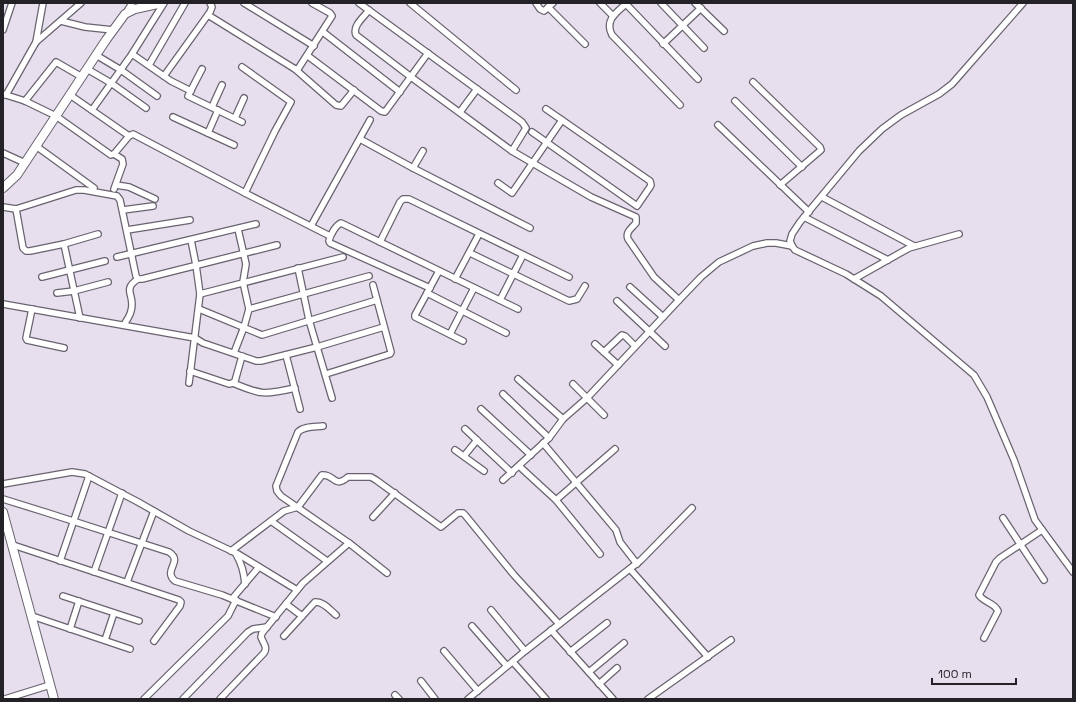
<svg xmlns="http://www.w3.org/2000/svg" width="1076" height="702" font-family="'Space Grotesk',sans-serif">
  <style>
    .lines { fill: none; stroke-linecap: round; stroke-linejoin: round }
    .street-casing { stroke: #69636f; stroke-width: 8 }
    .secondary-casing { stroke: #69636f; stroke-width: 10 }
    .primary-casing { stroke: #69636f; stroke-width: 10 }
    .street { stroke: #fff; stroke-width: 5.5 }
    .secondary { stroke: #fff; stroke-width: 8 }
    .primary { stroke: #fff; stroke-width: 8 }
  </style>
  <rect width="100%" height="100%" fill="#e7dfed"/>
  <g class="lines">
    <defs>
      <g id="street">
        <path d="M244,3L314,46"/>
        <path d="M359,3L522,122L526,128L512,151"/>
        <path d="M410,3L516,90"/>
        <path d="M536,3L540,9L544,11L553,3"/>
        <path d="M600,3L613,16"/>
        <path d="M627,3C617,12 604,20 612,35L680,105"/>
        <path d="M661,3L704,48"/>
        <path d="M695,3L724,31"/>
        <path d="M1023,3L952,84L939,94L901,115L882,129L859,151L800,222L792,234L790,241L792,246L795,250L846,274L881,296L974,375L987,397L1014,460L1035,520L1073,572"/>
        <path d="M626,4L698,79"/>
        <path d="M548,7L585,44"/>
        <path d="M369,10C364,17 352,26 356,35L411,77L512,151L591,197L636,217V223C632,228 625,232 628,239L654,277L679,300"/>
        <path d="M126,13L132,3"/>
        <path d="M208,15L295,69H298L332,16L330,13L312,3"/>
        <path d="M61,21L85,27L113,30"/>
        <path d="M3,30L12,3"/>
        <path d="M323,32L400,92"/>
        <path d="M36,42L43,3"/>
        <path d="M663,44L701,8"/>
        <path d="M132,54L171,81L191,91"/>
        <path d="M96,55L121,70L157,96"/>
        <path d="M308,56L381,111L385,112L428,53"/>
        <path d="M149,65L185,3"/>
        <path d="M242,67L291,102L275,131L245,193"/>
        <path d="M87,69L111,83L146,108"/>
        <path d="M202,69L188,96L242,122"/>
        <path d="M295,69L336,105L341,106L354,90"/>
        <path d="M164,76L210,12L212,7L210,3"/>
        <path d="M753,82L820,147L821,150L780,185"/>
        <path d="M3,94L25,101L56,116L111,155L114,154L129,136L133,134L245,193L330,236"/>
        <path d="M6,95L36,42L81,3"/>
        <path d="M70,95L129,136"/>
        <path d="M25,101L56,62L82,77"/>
        <path d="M735,101L802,167"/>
        <path d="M212,107L222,85"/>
        <path d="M92,110L132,54L164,3"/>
        <path d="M460,112L477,89"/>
        <path d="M173,117L234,145"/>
        <path d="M235,118L244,98"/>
        <path d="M718,125L809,212"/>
        <path d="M532,132L637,206L650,187L651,185L650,181L546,109"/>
        <path d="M208,133L218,110"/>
        <path d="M360,139L413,168L530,228"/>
        <path d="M36,146L94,188"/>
        <path d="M3,153L25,163"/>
        <path d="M114,154L122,159L123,164L114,189"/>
        <path d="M413,168L423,151"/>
        <path d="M498,183L512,193L562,120"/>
        <path d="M116,185L129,187L155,199"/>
        <path d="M822,197L914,246"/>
        <path d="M3,207L16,209L76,190H84L117,196L120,200L136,276L138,279H142L277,245"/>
        <path d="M16,209L23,248L26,251H30L64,244L98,234"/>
        <path d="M123,210L153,206"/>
        <path d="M804,217L888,260"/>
        <path d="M311,226L370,120"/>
        <path d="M238,229L246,264L243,282L249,309"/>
        <path d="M127,230L190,220"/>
        <path d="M380,242L400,202L403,199H409L569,277"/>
        <path d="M64,244L80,318"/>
        <path d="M470,253L569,301L577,299L585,286"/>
        <path d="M117,257L256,224"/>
        <path d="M298,268L309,320L332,398"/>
        <path d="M439,271L415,315V317L463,341"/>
        <path d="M42,277L105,261"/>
        <path d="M455,279L479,234"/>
        <path d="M854,279L909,248L959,234"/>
        <path d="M630,287L663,317"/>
        <path d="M430,288L330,243L329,241C330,235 336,225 341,223L518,309"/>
        <path d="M57,293L74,291L108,282"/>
        <path d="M427,293L506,333"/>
        <path d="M200,294L343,257"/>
        <path d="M500,300L523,255"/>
        <path d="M617,301L665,346"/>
        <path d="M3,304L195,338L203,343L256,361H261L317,347L384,327"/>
        <path d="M32,309L26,338L27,340L64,348"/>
        <path d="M199,309L262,335L377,300"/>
        <path d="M124,325C126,321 130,316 131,311C136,295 121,290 138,279"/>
        <path d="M450,334L474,288"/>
        <path d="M595,344L618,365"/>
        <path d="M604,352L622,335L625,336L635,346"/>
        <path d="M234,353L244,327L249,309L369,276"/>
        <path d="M286,355L300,409"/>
        <path d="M190,371L229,384L233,383L235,381L242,356"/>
        <path d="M326,374L390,354L391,352L373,285"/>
        <path d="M518,379L563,419"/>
        <path d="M189,383L200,294L196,265L191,240"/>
        <path d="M233,383C261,395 265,395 295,388"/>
        <path d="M573,384L604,415"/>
        <path d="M503,394L549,438"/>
        <path d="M481,409L531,455"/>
        <path d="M323,426C315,427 304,426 298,432L276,486L277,491L281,496L349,543L387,573"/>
        <path d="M465,429L512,473"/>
        <path d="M543,443L616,530L620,542L637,564"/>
        <path d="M455,450L484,471"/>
        <path d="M464,456L477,440"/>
        <path d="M519,466L556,500L600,554"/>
        <path d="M503,480L549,438L563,419L587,398L679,300L701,277L719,262L753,246L767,243H776L792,246"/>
        <path d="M3,484L72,472L85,474L138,502L189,531L238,554L297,590"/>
        <path d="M3,499L48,513L169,552C184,562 162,570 175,581L222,595L276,617"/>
        <path d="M556,500L615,449"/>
        <path d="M373,517L395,493"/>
        <path d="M1003,518L1044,580"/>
        <path d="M271,521L327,561"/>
        <path d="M13,545L179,600L181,602L180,606L154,641"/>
        <path d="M231,551L284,511L298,507L322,475C335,474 334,489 348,477H371L376,480L441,527L458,513H463L465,515L514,575L559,624"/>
        <path d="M236,554C242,564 244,572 245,584"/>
        <path d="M60,561L89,476"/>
        <path d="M630,569L708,657"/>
        <path d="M94,572L122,493"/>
        <path d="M127,582L154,511"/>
        <path d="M63,596L139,621"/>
        <path d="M232,599L259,567"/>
        <path d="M286,604L302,616"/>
        <path d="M491,610L525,651"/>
        <path d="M32,616L130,649"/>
        <path d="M472,626L507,666"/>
        <path d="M70,629L79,601"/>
        <path d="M551,630L613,699"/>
        <path d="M284,636L315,602C323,601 330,610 336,615"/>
        <path d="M984,638L998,611C995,603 983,602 979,595L996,562L1000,558L1042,530"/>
        <path d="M105,640L114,613"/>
        <path d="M444,651L478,691"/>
        <path d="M570,652L607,623"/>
        <path d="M513,662L546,699"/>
        <path d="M589,672L624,643"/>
        <path d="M421,681L435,699"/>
        <path d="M599,684L617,668"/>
        <path d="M395,695L399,699"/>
        <path d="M5,699L50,685"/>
        <path d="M144,699L228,616L236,600"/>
        <path d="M183,699L248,632L253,629L267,627"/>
        <path d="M220,699L264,653C268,647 263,643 261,637L262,633L303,583L349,543"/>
        <path d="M468,699L525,651L641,560L692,508"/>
        <path d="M648,699L731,640"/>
      </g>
      <path id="secondary" d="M3,188L17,175L106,40L125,14L135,9L162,3"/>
      <path id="primary" d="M3,512L54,699"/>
    </defs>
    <use href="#street" class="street-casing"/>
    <use href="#secondary" class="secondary-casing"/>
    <use href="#primary" class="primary-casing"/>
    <use href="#street" class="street"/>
    <use href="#secondary" class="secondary"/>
    <use href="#primary" class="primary"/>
  </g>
  <rect width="1076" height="702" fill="none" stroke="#242227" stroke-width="8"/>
  <path d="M932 678v6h84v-6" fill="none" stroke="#242227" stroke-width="2"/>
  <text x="938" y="678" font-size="12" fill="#242227" stroke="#e7dfed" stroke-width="3" paint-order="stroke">100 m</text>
</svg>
